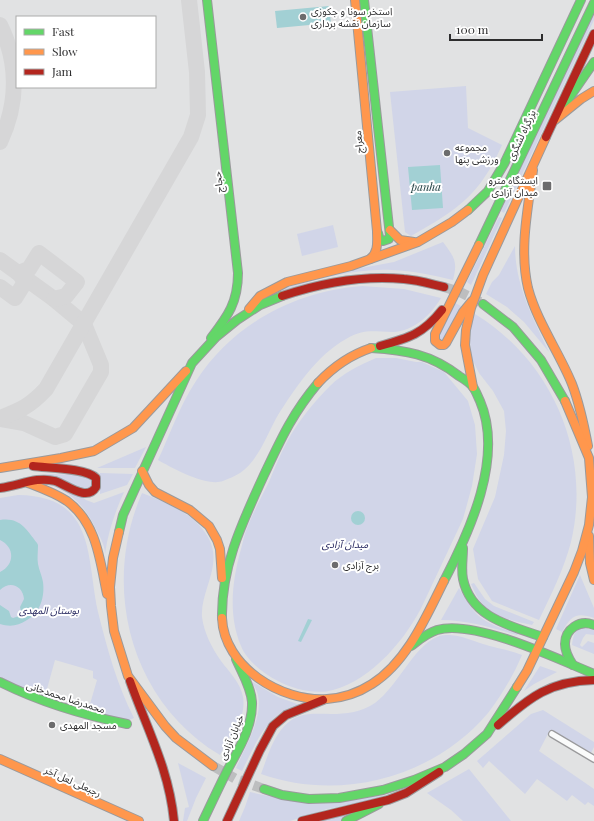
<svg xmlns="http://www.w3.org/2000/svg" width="594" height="821" font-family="'Playfair Display','Noto Sans Arabic',serif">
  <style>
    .green { fill: #d1d5e8 }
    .water { fill: #a2d0d4 }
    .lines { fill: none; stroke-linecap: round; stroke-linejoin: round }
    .taxiway { stroke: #d6d6d7; stroke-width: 16 }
    .highway-tunnel { stroke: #bdbebf; stroke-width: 10; stroke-dasharray: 10 5; stroke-linecap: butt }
    .street-casing { stroke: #9a9a9c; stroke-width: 8 }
    .fast-casing { stroke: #9a9a9c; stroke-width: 10 }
    .slow-casing { stroke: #9a9a9c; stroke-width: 10 }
    .jam-casing { stroke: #9a9a9c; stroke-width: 10 }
    .street { stroke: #fafbfb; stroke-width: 5.5 }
    .fast { stroke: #63d668; stroke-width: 8 }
    .slow { stroke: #ff974d; stroke-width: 8 }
    .jam { stroke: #b3261e; stroke-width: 8 }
    .poi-dot { fill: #6c6c6d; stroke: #fff; stroke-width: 1.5 }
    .labels { text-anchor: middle; stroke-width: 4; stroke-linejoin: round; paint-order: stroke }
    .poi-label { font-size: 10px; fill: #2d2d2e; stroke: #fff; text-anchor: start }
    .street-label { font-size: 10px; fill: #2d2d2e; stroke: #fff }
    .park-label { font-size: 10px; font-style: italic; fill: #25265e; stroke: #fff }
    .water-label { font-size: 11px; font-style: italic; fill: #17383b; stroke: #fff }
  </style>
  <rect width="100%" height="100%" fill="#e1e2e3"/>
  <g class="green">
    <path d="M594,13V20L504,213L501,211Z"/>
    <path d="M466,86L468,128L502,145C497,156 491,168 484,178C466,205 439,220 411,236L405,232L390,92Z"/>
    <path d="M499,217L502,218L471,285L467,282Z"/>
    <path d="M333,225L338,247L302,256L297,234Z"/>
    <path d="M443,242C454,257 458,261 453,280C433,275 413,271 392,270C348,268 304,283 263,298L291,286L351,270L394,262Z"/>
    <path d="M515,246C515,285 533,318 549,352L524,322L507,307L486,294L492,282L499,275Z"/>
    <path d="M362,286L404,289L441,298C431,315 414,331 393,332C373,332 365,328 346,339C316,356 296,387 278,415C267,434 259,460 240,473C235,476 228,479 223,481C207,487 172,468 158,460C170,434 180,405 196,381C233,324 295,291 362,286Z"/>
    <path d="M455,303L461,306L444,340L441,341L437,335Z"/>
    <path d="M475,314C552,361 592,453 571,542C564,569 551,595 539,620L492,601L478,579L473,549L495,497L504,455L506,431L504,411L493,391L479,373L471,357L470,340L472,322Z"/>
    <path d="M376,358H396L416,362H422L444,372L468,401L475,425L477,454L472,486L463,519L424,602C408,637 372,680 333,690C316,695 293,689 278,681C264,674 247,661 241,646C228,615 232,581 241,549C243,542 244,535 247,528C253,513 261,497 269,482C275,467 281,452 289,438C300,419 315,401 330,386C343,373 360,365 376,358Z"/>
    <path d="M146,447L135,468H97Z"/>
    <path d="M100,473L133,474L127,485L100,494Z"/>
    <path d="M46,474L84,475L93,479L92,488L85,490L44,475Z"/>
    <path d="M44,482L79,495L86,500L94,503L124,492C115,512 108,532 105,554C105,546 101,539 97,531C84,504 72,493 44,482Z"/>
    <path d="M142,493C167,503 194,513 208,537C224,565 200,590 202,617C204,633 212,648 221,661C230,673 240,682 243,697C245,708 241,719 237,729L236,731L231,734L220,755C130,701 101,587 142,493Z"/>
    <path d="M18,495C96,496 86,556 98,612C107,648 117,685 134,718L127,721L88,711L97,680L93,678V671L55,660L45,696L26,689L0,677V498Z"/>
    <path d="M580,575L594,608V618C576,612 571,616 562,632L556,629Z"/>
    <path d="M474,583L485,599L494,606L534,622L532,625C515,622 491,616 480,601C476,596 474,590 471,584Z"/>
    <path d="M459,588C477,620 483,622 518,634L517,635C492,628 468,620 441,620Z"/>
    <path d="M582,628L594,630V635L586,634L583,638L580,645L582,647L588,641L594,643V654L572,645C573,637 574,630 582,628Z"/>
    <path d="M449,635C464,636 470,640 483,644C496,648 509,650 522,655C513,676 502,695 488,713C433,778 340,802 261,774C268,756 273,734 290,721C302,712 316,714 331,714C346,714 362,712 375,703C398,686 414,646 437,637C441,635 445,635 449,635Z"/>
    <path d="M540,666L557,672L534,684L524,691Z"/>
    <path d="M251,681L278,697L300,705C268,710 255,745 242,771L236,768C245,747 265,715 257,692C256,688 253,685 251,681Z"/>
    <path d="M543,710L594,742V747L591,753L550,730L539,751L594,789V806L588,802L585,805L572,795L567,801L537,779L525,794L489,761L483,768L477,761L531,714Z"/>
    <path d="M178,763L206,778L196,798L187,821H183L185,808L189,807Z"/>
    <path d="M469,769L511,821H463L451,810L427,793Z"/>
    <path d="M407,789L384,798L327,809L290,821H239L245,807L250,792L291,801L325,803L387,795Z"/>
    <path d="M371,806L341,821H322Z"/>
  </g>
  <g class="water">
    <path d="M329,6L331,23L277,28L275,11Z"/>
    <path d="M440,165L443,208L412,210L408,167Z"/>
    <circle cx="358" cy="518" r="7"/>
    <path d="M0,520C20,517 26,529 37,543L38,545C38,552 37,558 38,564C39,570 42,576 43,582C45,597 40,613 27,620C18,626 10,627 0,624V605L9,611L11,617L13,618L22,615L20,607L24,599C23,586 10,580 0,590V572C15,565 15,547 0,540Z"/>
    <path d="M308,619L312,620L301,642L298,641Z"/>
  </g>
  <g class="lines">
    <g class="taxiway">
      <path d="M0,25C19,63 18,104 0,142"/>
      <path d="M0,260L54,299L84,324L101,365V372L65,434L55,437L24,423L0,419"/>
      <path d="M0,287L15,298L25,282L19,273L29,269L39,253L77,282L66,296L54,299"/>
      <path d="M0,418C21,410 30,406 46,389L191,137L198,115L197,72L189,0"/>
    </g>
    <g class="highway-tunnel">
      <path d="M444,287L460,292L480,302"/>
      <path d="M213,766L236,779L264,789"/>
    </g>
    <defs>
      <path id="street" d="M552,734L594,759"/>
      <g id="fast">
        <path d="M207,0L238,273C238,302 228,316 211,338"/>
        <path d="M364,0L390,236L389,239L383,241L380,240L378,233"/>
        <path d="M565,104L594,62"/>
        <path d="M468,210L488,191L504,164L581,0"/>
        <path d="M479,245L594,3"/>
        <path d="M483,304L513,327L541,360L565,401"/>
        <path d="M371,348C405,350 431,354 459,376C464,379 470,383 473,387C476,391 478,397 480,401C504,457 470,531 444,581"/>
        <path d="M119,532L123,515L192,363L216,337L237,320L260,305L282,296"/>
        <path d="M463,548C463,558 461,569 463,579C471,618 511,626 543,637"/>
        <path d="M222,618C221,566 243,521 264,475C281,439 292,414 318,383"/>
        <path d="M411,646C419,640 427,633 437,630C474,619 558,659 594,674"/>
        <path d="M573,665C569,659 565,652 565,644C565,629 580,619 594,625"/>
        <path d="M0,682C40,702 83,715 127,724"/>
        <path d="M264,789L282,795L309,799L339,798L383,790L414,780L445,767L464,754L487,734L517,687"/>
        <path d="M203,821C211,804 219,787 227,771C238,750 253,727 252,702C251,687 242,673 236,659"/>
        <path d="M346,821L379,804"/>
      </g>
      <g id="slow">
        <path d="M355,0L377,231C377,241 379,252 370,259"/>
        <path d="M555,120L581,99L594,91"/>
        <path d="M533,170C528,209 519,249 528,288C537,322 559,352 572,384C580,405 584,425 588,446"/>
        <path d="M390,230L400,240L414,242"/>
        <path d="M472,301L463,312L446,343L444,345H440L435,341V334L479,245"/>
        <path d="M249,309L260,296L287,282L351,266L418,242L452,222L468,210"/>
        <path d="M318,383C333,367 350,355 371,348"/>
        <path d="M473,387L465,345L466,330L471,308L483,275L546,137"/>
        <path d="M0,468L61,458L94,451L133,428L186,371"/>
        <path d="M142,471L149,485L155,492L190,510L209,526L217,540L220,549L222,578"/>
        <path d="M28,483C41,488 55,493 67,501C97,523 100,561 107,594"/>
        <path d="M119,532L113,558L110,587L111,606L114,631L128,676L165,726L176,738L213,766"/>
        <path d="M589,536L590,563L594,580"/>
        <path d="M222,618C224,667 281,702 327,699C343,698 358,693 372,684C407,662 426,617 444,581"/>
        <path d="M517,687L527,671L574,572L582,551L589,525L592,497L589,458L565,401"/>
        <path d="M0,759L139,821"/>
      </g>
      <g id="jam">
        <path d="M546,137L594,34"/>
        <path d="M282,296C321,283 363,275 404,279C418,280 431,284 444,287"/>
        <path d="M380,346C409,338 423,334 442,310"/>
        <path d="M0,488C19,486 36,476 55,481C67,485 87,502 96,487V478C86,468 48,468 33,466"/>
        <path d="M130,681C147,729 169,769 174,821"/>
        <path d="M498,725C530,697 550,681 594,680"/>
        <path d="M227,821L260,750L273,726L286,715L323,700"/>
        <path d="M302,821L388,800L406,793L439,772"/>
      </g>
    </defs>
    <use href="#street" class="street-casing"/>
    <use href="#fast" class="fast-casing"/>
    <use href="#slow" class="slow-casing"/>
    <use href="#jam" class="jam-casing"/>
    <use href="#street" class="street"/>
    <use href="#fast" class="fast"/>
    <use href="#slow" class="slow"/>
    <use href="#jam" class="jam"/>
  </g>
  <g class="poi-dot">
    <circle cx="303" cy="17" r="4"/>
    <circle cx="447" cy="153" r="4"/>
    <rect x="542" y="181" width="10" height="10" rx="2"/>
    <circle cx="335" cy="565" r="4"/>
    <circle cx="52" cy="725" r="4"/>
  </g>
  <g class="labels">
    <g class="poi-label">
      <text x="311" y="15">استخر سونا و جکوزی<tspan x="311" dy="12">سازمان نقشه برداری</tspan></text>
      <text x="455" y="151">مجموعه<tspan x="455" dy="12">ورزشی پنها</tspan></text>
      <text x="538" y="184" text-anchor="end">ایستگاه مترو<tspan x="538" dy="12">میدان آزادی</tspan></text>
      <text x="343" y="569">برج آزادی</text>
      <text x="60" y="729">مسجد المهدی</text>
    </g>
    <g class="street-label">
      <text transform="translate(521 135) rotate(-65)" y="4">بزرگراه لشگری</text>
      <text transform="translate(358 142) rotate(-95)" y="4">معراج</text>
      <text transform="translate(218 182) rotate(-97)" y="4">حجاج</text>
      <text transform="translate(66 697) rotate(18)" y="4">محمدرضا محمدخانی</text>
      <text transform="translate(231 737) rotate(-67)" y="4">خیابان آزادی</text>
      <text transform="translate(73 781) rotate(24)" y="4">رجبعلی لعل آخر</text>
    </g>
    <g class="park-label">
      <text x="345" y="548">میدان آزادی</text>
      <text x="49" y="614">بوستان المهدی</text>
    </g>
    <g class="water-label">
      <text x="426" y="191">panha</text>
    </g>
  </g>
  <rect x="16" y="16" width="140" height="72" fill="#ffffff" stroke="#ababab"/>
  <rect x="24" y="29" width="20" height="6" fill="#63d668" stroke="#ababab"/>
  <text x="52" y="36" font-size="12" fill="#2d2d2e">Fast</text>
  <rect x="24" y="49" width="20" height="6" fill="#ff974d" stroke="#ababab"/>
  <text x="52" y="56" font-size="12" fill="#2d2d2e">Slow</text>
  <rect x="24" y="69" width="20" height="6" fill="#b3261e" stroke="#ababab"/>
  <text x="52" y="76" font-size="12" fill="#2d2d2e">Jam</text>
  <path d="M450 34v6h92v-6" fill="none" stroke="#2d2d2e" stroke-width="2"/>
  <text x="456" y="34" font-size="12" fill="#2d2d2e" stroke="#ffffff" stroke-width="3" paint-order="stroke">100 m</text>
</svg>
